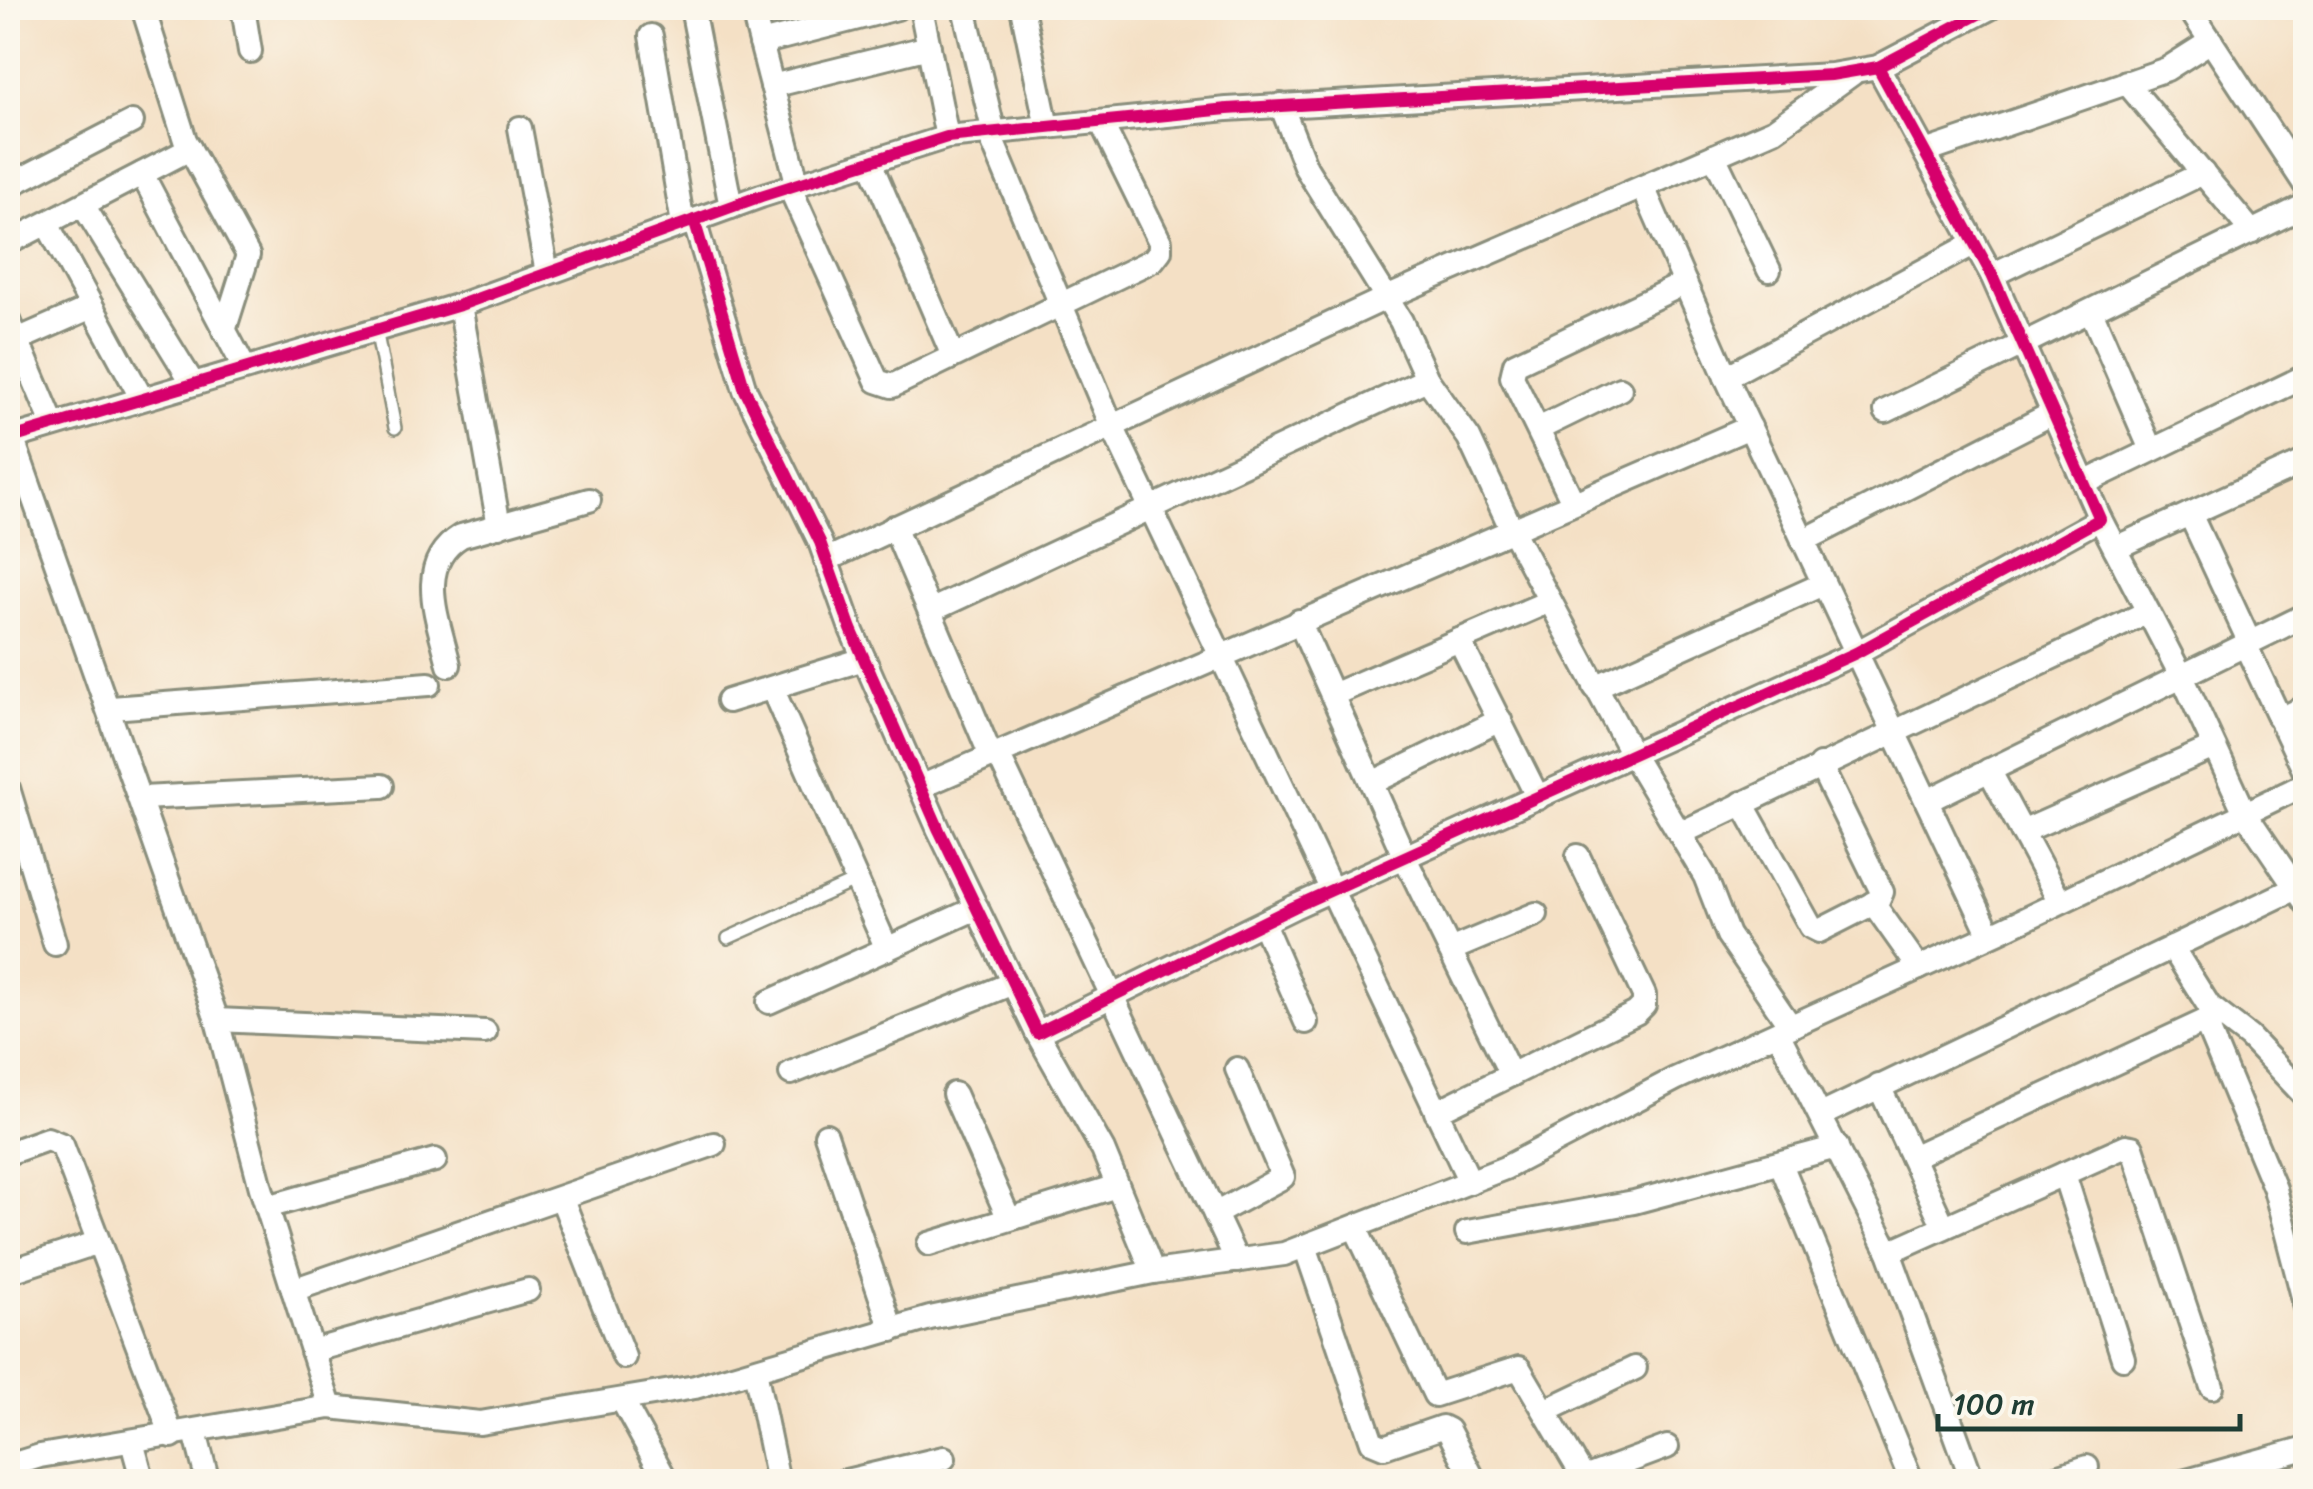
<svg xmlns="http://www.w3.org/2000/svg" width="2313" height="1489" font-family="Sriracha,sans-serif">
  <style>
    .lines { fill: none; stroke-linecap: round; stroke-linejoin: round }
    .lane-casing { stroke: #8a8e7c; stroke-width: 16 }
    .street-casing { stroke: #8a8e7c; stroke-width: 28 }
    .lane { stroke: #fff; stroke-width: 11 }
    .street { stroke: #fff; stroke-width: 22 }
    .cycleway-casing { stroke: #fbf7ec; stroke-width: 19 }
    .cycleway { stroke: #d6006c; stroke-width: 12 }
  </style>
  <rect width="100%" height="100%" fill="#fbf7ec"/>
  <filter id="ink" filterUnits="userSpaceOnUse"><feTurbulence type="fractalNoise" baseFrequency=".01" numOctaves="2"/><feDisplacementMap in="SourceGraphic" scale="20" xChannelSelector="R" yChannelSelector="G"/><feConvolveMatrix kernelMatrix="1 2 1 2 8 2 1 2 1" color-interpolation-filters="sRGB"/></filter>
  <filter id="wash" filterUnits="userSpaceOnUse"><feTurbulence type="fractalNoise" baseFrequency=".0048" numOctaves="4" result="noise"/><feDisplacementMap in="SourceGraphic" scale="40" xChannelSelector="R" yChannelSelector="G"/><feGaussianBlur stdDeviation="2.25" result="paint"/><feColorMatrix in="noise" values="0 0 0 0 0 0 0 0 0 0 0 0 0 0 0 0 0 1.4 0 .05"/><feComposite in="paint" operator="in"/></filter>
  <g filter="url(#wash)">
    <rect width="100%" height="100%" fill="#f4e0c5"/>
  </g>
  <g filter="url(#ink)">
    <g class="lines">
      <defs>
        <g id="lane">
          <path d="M376,329L395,428"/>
          <path d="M728,938L857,880"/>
        </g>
        <g id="street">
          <path d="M143,8L185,140L248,255L224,331"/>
          <path d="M243,8L250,51"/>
          <path d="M692,8L731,207"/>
          <path d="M752,8L798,186"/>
          <path d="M921,8L947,137"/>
          <path d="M964,8L994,133"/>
          <path d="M1022,8L1047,127"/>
          <path d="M2189,8L2306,186"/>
          <path d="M651,36L683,224"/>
          <path d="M761,43L897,8"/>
          <path d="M2126,82L2252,232"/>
          <path d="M772,86L929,47"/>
          <path d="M1281,105L1306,168L1401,321L1427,379L1469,438L1511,528L1632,754L1705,876L1728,935L1791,1027"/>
          <path d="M520,128L547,273"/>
          <path d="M989,133L1111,424L1470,1182"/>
          <path d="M1925,152L2167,69L2211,41"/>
          <path d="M1714,156L1769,270"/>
          <path d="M870,162L953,356"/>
          <path d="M142,174L244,367"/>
          <path d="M8,186L132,122"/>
          <path d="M1643,187L1726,377L1990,935"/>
          <path d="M790,188L877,381L892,386L1153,260L1160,251V242L1101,122"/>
          <path d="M83,205L192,382"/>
          <path d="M694,220L745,390L820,542L851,629L939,830L1037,1033L1294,907L1856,653L2100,519L1992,275L1878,67"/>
          <path d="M47,224L141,397"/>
          <path d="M8,243L190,149"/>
          <path d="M1992,275L2203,173"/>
          <path d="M460,305L499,526"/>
          <path d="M2091,311L2151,450"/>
          <path d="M8,318L53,424"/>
          <path d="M17,340L92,307"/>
          <path d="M1726,377L1975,243"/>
          <path d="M1886,411L2306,205"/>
          <path d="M1538,429L1620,389"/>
          <path d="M12,437L217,1020L261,1188L330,1407"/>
          <path d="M8,439L460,305L761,196L947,137L1227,109L1831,75L1878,67L1990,8"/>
          <path d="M2084,483L2306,376"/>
          <path d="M1573,502L1512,377L1515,364L1685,283"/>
          <path d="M2190,514L2249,641"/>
          <path d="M2100,519L2186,685L2245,813L2306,903"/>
          <path d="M894,527L991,756"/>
          <path d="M1803,541L2053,413"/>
          <path d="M2115,548L2306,461"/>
          <path d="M826,560L1386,298L1774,130L1852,74"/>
          <path d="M930,611L1427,379"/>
          <path d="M1299,621L1405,858L1511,1075"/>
          <path d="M1459,640L1538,798"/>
          <path d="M2245,644L2306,774"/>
          <path d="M449,665C439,621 413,565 461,536L589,500"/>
          <path d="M1595,687L1823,584"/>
          <path d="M772,688L887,949"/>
          <path d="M1332,695L1550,601"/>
          <path d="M728,701L864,659"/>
          <path d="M111,708L429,684"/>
          <path d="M2280,719L2306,707"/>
          <path d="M998,754L1237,1261"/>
          <path d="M1989,770L2059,900"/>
          <path d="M1372,783L1500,720"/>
          <path d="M920,787L1750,427"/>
          <path d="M8,788L55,944"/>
          <path d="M142,798L382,786"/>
          <path d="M1927,801L2306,615"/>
          <path d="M1742,803L1811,927L1819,931L1878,901L1882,892L1820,765"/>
          <path d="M2022,832L2214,747"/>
          <path d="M1681,833L2148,612"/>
          <path d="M1873,903L1919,968"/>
          <path d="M1263,923L1306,1022"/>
          <path d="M2172,947L2209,1006L2249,1037L2306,1097"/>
          <path d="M1450,950L1536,914"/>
          <path d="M769,1002L977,908"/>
          <path d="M217,1020L485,1032"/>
          <path d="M2205,1021L2275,1189L2306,1308"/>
          <path d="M1778,1033L1889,1252L1973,1482"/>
          <path d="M791,1073L1013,983"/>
          <path d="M1879,1086L1944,1227"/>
          <path d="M954,1094L1009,1219"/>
          <path d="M1436,1112L1636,1013L1644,1005V995L1578,856"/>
          <path d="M1821,1115L2294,889"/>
          <path d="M826,1135L892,1330"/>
          <path d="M8,1153L47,1139L62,1145L172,1436"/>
          <path d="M1912,1157L2218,1015"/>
          <path d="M1781,1164L1912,1482"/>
          <path d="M2064,1174L2123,1358"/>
          <path d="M562,1199L624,1357"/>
          <path d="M267,1207L435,1160"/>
          <path d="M1215,1214L1283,1177L1237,1069"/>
          <path d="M1355,1227L1435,1395L1519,1368L1584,1478L1667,1447"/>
          <path d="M1467,1232L1634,1202L1837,1147"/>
          <path d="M929,1244L1117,1186"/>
          <path d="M1305,1246L1372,1442L1384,1447L1442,1427L1448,1430L1475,1482"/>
          <path d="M1889,1252L2126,1146L2132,1147L2212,1387"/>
          <path d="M8,1272L96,1243"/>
          <path d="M1153,1272L1284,1254L1505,1168L1675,1079L1998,932L2306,784"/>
          <path d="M293,1290L714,1144"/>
          <path d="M312,1351L528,1290"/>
          <path d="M755,1370L778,1482"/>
          <path d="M622,1400L667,1482"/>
          <path d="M1545,1411L1635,1368"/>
          <path d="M195,1432L208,1482"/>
          <path d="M132,1442L143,1482"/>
          <path d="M8,1466L40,1456L330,1407L480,1423L695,1387L930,1318L1153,1272L1103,1150L1037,1033"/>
          <path d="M842,1482L944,1458"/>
          <path d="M2042,1482L2087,1467"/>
          <path d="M2183,1482L2306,1448"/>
        </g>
      </defs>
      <use href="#lane" class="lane-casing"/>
      <use href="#street" class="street-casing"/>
      <use href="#lane" class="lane"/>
      <use href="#street" class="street"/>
      <defs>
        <g id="cycleway">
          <path d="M694,220L745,390L820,542L851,629L939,830L1037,1033L1294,907L1856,653L2100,519L1992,275L1878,67"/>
          <path d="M8,439L460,305L761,196L947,137L1227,109L1831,75L1878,67L1990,8"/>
        </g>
      </defs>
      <use href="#cycleway" class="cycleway-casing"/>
      <use href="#cycleway" class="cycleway"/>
    </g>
  </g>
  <rect width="2313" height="1489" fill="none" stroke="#fbf7ec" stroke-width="40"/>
  <path d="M1938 1414v15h302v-15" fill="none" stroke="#1f3d34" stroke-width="5"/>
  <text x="1953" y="1414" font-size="30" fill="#1f3d34" stroke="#fbf7ec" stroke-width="8" paint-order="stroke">100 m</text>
</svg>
